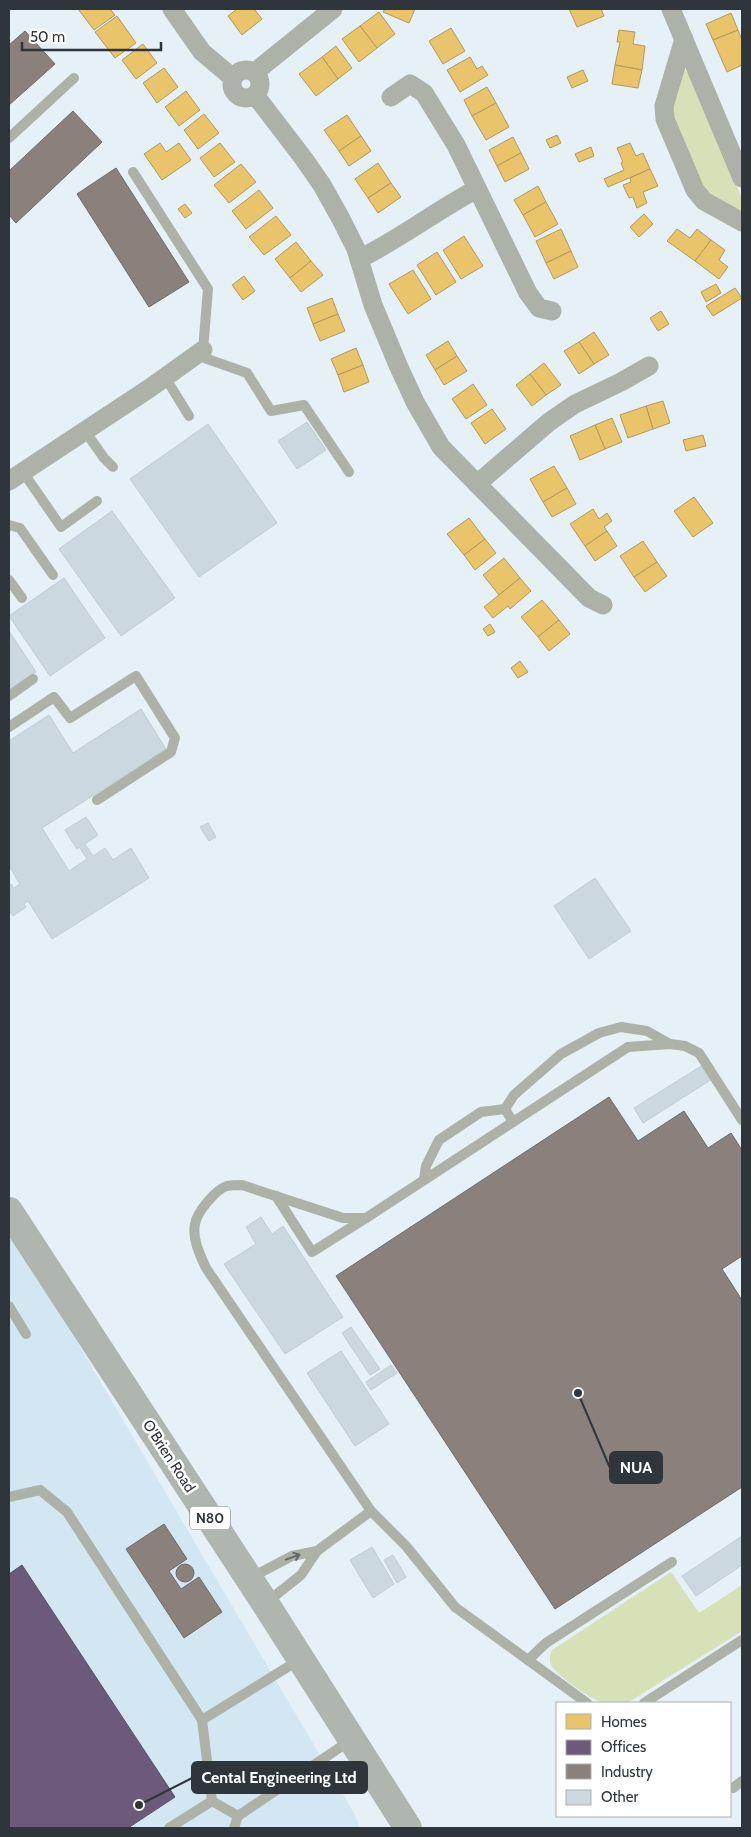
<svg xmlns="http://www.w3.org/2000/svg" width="751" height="1837" font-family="Cabin,sans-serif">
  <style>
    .built { fill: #d2e7f2 }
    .green { fill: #d7e1b8 }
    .homes { fill: #e9c46a; stroke: #b1995c }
    .offices { fill: #6d597a; stroke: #5a4e67 }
    .industry { fill: #8a817c; stroke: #6e6a68 }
    .building { fill: #ccd8e0; stroke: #c2cbd0 }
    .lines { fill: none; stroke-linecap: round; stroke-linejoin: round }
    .lane { stroke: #acb2a7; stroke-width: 10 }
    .street { stroke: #acb2a7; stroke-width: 19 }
    .primary { stroke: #aeb6af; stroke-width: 28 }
    .oneway { stroke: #606866 }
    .labels { text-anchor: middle; stroke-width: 5; stroke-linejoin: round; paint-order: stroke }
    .shield { fill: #fff; stroke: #6d7276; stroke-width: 1 }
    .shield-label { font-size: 14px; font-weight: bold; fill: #2e363b }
    .street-label { font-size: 15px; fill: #2e363b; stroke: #fff }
    .leader { fill: none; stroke: #2e363b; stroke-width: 2 }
    .callout-dot { fill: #2e363b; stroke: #fff; stroke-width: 2 }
    .callout { fill: #2e363b; stroke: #2e363b; stroke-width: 2 }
    .callout-label { font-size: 16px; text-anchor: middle; font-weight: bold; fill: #fff }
  </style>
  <rect width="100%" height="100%" fill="#e5f0f7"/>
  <path class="built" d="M9,1226L355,1815L360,1828H9Z"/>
  <g class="green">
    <path d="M684,70L689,73L742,198V215L713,196L701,185L672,116L678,78Z"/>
    <path d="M671,1572L699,1613L742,1585V1631L629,1702C618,1704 605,1705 594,1699C585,1695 555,1673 551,1665C549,1660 550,1654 552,1650Z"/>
  </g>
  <g class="homes">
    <path d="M78,9H110L115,15L94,30Z"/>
    <path d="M237,9H254L262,19L242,35L228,16Z"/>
    <path d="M385,9H415L409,23L383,12Z"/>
    <path d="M569,9H601L604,16L577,27Z"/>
    <path d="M379,12L395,34L377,48L360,26Z"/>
    <path d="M731,13L738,30L713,40L706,24Z"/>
    <path d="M117,16L136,43L115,58L95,32Z"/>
    <path d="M360,26L377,48L359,62L342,39Z"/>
    <path d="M451,28L465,51L443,64L429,41Z"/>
    <path d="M619,30L635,32L633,44L645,46L642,70L615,65L620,42H617Z"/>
    <path d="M738,30L742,40V65L727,72L713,40Z"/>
    <path d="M143,44L157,63L136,79L122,60Z"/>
    <path d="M336,46L352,68L338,79L322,57Z"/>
    <path d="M322,57L338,79L316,96L299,74Z"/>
    <path d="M470,57L477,69L482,66L488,75L460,92L447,70Z"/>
    <path d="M615,65L642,70L638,88L612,84Z"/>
    <path d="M164,68L178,87L157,103L143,83Z"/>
    <path d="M583,70L588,81L572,88L567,77Z"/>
    <path d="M487,87L496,103L472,116L464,100Z"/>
    <path d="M186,91L200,110L179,126L165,107Z"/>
    <path d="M496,103L509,127L486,140L472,116Z"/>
    <path d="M204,114L219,133L198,149L184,130Z"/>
    <path d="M347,115L361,136L339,151L324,130Z"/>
    <path d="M557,135L561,143L550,148L546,140Z"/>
    <path d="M361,136L371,151L349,166L339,151Z"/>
    <path d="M513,137L521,153L497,166L489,150Z"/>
    <path d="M160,143L166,152L179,143L191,160L162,180L144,154Z"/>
    <path d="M220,143L235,162L214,177L200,158Z"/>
    <path d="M630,143L636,156L643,153L650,169L608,187L604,179L624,170L621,163L623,162L617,148Z"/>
    <path d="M591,147L594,156L579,162L575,154Z"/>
    <path d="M521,153L529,169L505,182L497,166Z"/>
    <path d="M378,163L391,183L368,198L355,179Z"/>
    <path d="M241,164L256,182L229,203L214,185Z"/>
    <path d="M650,169L658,186L643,192L647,203L637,208L633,197L629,198L623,185L631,182L630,178Z"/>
    <path d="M391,183L401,197L378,213L368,198Z"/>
    <path d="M538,186L546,202L523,215L514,200Z"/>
    <path d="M259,190L273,208L246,229L232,211Z"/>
    <path d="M546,202L558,224L535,237L523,215Z"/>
    <path d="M185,204L192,213L185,218L178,209Z"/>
    <path d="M644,214L653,224L639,237L630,227Z"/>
    <path d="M276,216L291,235L264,255L249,237Z"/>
    <path d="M561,229L571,251L546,263L536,241Z"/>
    <path d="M677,229L690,238L697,229L711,240L695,261L667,241Z"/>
    <path d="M464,236L483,266L461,279L443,250Z"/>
    <path d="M711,240L725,250L719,260L728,267L719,279L695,261Z"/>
    <path d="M296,242L311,261L290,278L275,259Z"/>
    <path d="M571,251L578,267L554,279L546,263Z"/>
    <path d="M437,252L456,282L436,295L417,265Z"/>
    <path d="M311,261L323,275L301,292L290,278Z"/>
    <path d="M413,270L431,299L408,314L389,284Z"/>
    <path d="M244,276L255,291L243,300L232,285Z"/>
    <path d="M716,284L721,293L706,302L701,292Z"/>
    <path d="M735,288L742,298L713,316L706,306Z"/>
    <path d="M332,298L338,314L313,324L307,308Z"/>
    <path d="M661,311L669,324L658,331L650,318Z"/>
    <path d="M338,314L345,331L320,341L313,324Z"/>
    <path d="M594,332L609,355L594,364L579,342Z"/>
    <path d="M448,341L457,356L435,370L426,355Z"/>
    <path d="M579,342L594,364L579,374L564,351Z"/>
    <path d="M356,348L363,365L338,375L331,359Z"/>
    <path d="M457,356L467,371L444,385L435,370Z"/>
    <path d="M544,363L561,385L546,395L530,374Z"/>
    <path d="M363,365L369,382L344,392L338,375Z"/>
    <path d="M530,374L546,395L532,406L516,385Z"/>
    <path d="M473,384L487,405L466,419L452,399Z"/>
    <path d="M663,401L670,423L653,429L646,406Z"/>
    <path d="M646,406L653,429L628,438L620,415Z"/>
    <path d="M492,409L506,429L485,444L471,423Z"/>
    <path d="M612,418L622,442L605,449L595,425Z"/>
    <path d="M595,425L605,449L580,460L570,436Z"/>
    <path d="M703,435L706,446L686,451L683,440Z"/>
    <path d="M554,466L567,488L543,502L530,479Z"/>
    <path d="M567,488L576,504L552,517L543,502Z"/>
    <path d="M694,497L713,523L693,537L674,511Z"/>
    <path d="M593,509L599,519L607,513L612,521L604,527L607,531L585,546L570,524Z"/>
    <path d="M469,518L485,539L464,555L447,534Z"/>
    <path d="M607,531L617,546L595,561L585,546Z"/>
    <path d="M485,539L496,553L475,570L464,555Z"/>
    <path d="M643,541L657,562L634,577L620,556Z"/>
    <path d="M504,558L520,578L499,595L483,575Z"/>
    <path d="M657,562L667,576L645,592L634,577Z"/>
    <path d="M520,578L531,591L510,609L508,606L493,618L484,607Z"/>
    <path d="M542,600L559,620L538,637L521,617Z"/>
    <path d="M559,620L570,634L549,651L538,637Z"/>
    <path d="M490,624L495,632L488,636L483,629Z"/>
    <path d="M520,661L528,672L518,678L511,668Z"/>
  </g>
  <path class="offices" d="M22,1565L175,1797L128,1828H9V1574Z"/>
  <g class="industry">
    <path d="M25,31L55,64L9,105V45Z"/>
    <path d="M73,111L102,142L16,223L9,215V171Z"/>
    <path d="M116,168L189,282L149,307L77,194Z"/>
    <path d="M609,1097L638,1141L684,1111L708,1148L731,1133L742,1150V1256L722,1269L742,1300V1487L555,1609L336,1276Z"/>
    <path d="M164,1524L187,1559L169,1571L181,1589L199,1577L222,1612L184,1638L126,1549Z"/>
    <circle cx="185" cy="1573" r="9"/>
  </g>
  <g class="building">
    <path d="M307,422L326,450L297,469L278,441Z"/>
    <path d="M208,424L277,523L199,577L130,479Z"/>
    <path d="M112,511L175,598L121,636L59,549Z"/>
    <path d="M64,578L105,638L50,676L9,616Z"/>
    <path d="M9,631L36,672L9,690Z"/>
    <path d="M141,709L166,749L42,828L69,871L87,859L79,847L77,849L65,830L86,817L98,835L85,844L93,856L105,848L113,860L131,848L149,878L52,939L28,901L24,904L26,907L13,916L9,910V886L11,884L14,888L20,884L9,866V741L49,715L73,753Z"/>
    <path d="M208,823L216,837L209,841L200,827Z"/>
    <path d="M595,878L631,931L589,959L554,906Z"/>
    <path d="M703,1065L712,1079L643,1123L634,1108Z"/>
    <path d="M261,1217L272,1234L283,1226L343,1317L285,1354L224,1264L256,1244L246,1227Z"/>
    <path d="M351,1327L380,1369L370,1375L342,1333Z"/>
    <path d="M341,1351L389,1424L355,1446L307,1373Z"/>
    <path d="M391,1365L397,1373L371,1390L366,1382Z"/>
    <path d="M742,1536V1565L696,1596L682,1576Z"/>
    <path d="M372,1547L394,1584L373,1598L350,1560Z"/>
    <path d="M393,1555L406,1577L397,1583L384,1560Z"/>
  </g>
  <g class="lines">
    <g class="lane">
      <path d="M9,138L74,78"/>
      <path d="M133,172L208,289L203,350"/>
      <path d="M196,355L247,373L271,411L304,405L349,472"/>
      <path d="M165,377L189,416"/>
      <path d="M85,431L104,458L113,467"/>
      <path d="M23,472L61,527L97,501"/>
      <path d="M9,525L20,528L53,575"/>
      <path d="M9,580L22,598"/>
      <path d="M9,696L33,679"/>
      <path d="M9,727L54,697L70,718L136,676L175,738L171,752L97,800"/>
      <path d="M513,1122L505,1109L514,1095L561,1054L599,1033L621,1027L647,1031L670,1044"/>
      <path d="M424,1180L426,1166L439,1140L481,1112L505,1109"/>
      <path d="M276,1196L312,1252L366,1218"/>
      <path d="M9,1306L26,1334"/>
      <path d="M9,1497L40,1490L67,1512L202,1720L212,1801"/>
      <path d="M317,1551L371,1511"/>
      <path d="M250,1578L292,1556L317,1551L301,1575L267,1602"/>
      <path d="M528,1660L546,1643L672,1562"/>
      <path d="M587,1703L455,1607L406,1546L371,1511L206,1268C200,1255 192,1239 195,1224C197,1212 216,1189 227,1186C231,1185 237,1185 242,1185L343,1218H366L628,1047L670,1044L685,1046L699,1053L742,1120"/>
      <path d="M644,1703L742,1640"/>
      <path d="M202,1720L299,1660"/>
      <path d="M733,1788L742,1781"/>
      <path d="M169,1828L212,1801L238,1816"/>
      <path d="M234,1828L238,1816L351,1740"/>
    </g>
    <g class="street">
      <path d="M172,9L202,52L233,78"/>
      <path d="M671,9L742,178"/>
      <path d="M684,39L664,106L665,119L695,190L704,201L742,222"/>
      <circle cx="246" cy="84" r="14"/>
      <path d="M255,72L333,9"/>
      <path d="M255,95L304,159L322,185L341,219L356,249L373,305L398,365L415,402L441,447L589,598L603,605"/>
      <path d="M391,97L410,84L424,93L456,145L528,293L539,308L552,311"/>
      <path d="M359,259C400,239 437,210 477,189"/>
      <path d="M9,481L150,388L203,350"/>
      <path d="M477,484L549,422L575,404L621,382L649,366"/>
    </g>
    <path class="primary" d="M9,1211L265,1603L408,1828"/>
  </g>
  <defs><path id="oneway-shaft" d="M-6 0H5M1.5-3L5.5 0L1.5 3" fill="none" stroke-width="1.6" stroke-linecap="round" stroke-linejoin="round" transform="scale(1.25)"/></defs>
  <use class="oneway" href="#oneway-shaft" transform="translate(293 1557) rotate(-20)"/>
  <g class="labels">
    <rect class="shield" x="190" y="1506.5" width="40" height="23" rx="4"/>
    <g class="shield-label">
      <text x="210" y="1523">N80</text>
    </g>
    <g class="street-label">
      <text transform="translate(169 1456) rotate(57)" y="5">O'Brien Road</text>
    </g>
  </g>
  <path class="leader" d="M578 1393L610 1468M139 1805L192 1778"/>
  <g class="callout-dot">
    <circle cx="578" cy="1393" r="5"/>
    <circle cx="139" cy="1805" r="5"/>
  </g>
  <g class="callout">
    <rect x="610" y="1452" width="52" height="31" rx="5"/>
    <rect x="192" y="1762" width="175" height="31" rx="5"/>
  </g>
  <g class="callout-label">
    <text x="636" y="1473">NUA</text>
    <text x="279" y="1783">Cental Engineering Ltd</text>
  </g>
  <rect width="751" height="1837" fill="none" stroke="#2e363b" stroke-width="20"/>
  <rect x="556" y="1702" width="175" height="115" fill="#ffffff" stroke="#abafb1"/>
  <rect x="566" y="1714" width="25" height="15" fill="#e9c46a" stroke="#abafb1"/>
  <text x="601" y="1727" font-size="15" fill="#2e363b">Homes</text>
  <rect x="566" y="1740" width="25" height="15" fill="#6d597a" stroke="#abafb1"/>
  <text x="601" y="1752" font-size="15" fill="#2e363b">Offices</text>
  <rect x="566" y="1764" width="25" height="15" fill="#8a817c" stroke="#abafb1"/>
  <text x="601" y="1777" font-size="15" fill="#2e363b">Industry</text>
  <rect x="566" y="1790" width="25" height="15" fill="#ccd8e0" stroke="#abafb1"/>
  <text x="601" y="1802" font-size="15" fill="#2e363b">Other</text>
  <path d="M22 42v8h139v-8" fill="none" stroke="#2e363b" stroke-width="2.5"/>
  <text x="30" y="42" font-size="15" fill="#2e363b" stroke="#ffffff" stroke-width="4" paint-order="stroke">50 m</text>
</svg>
